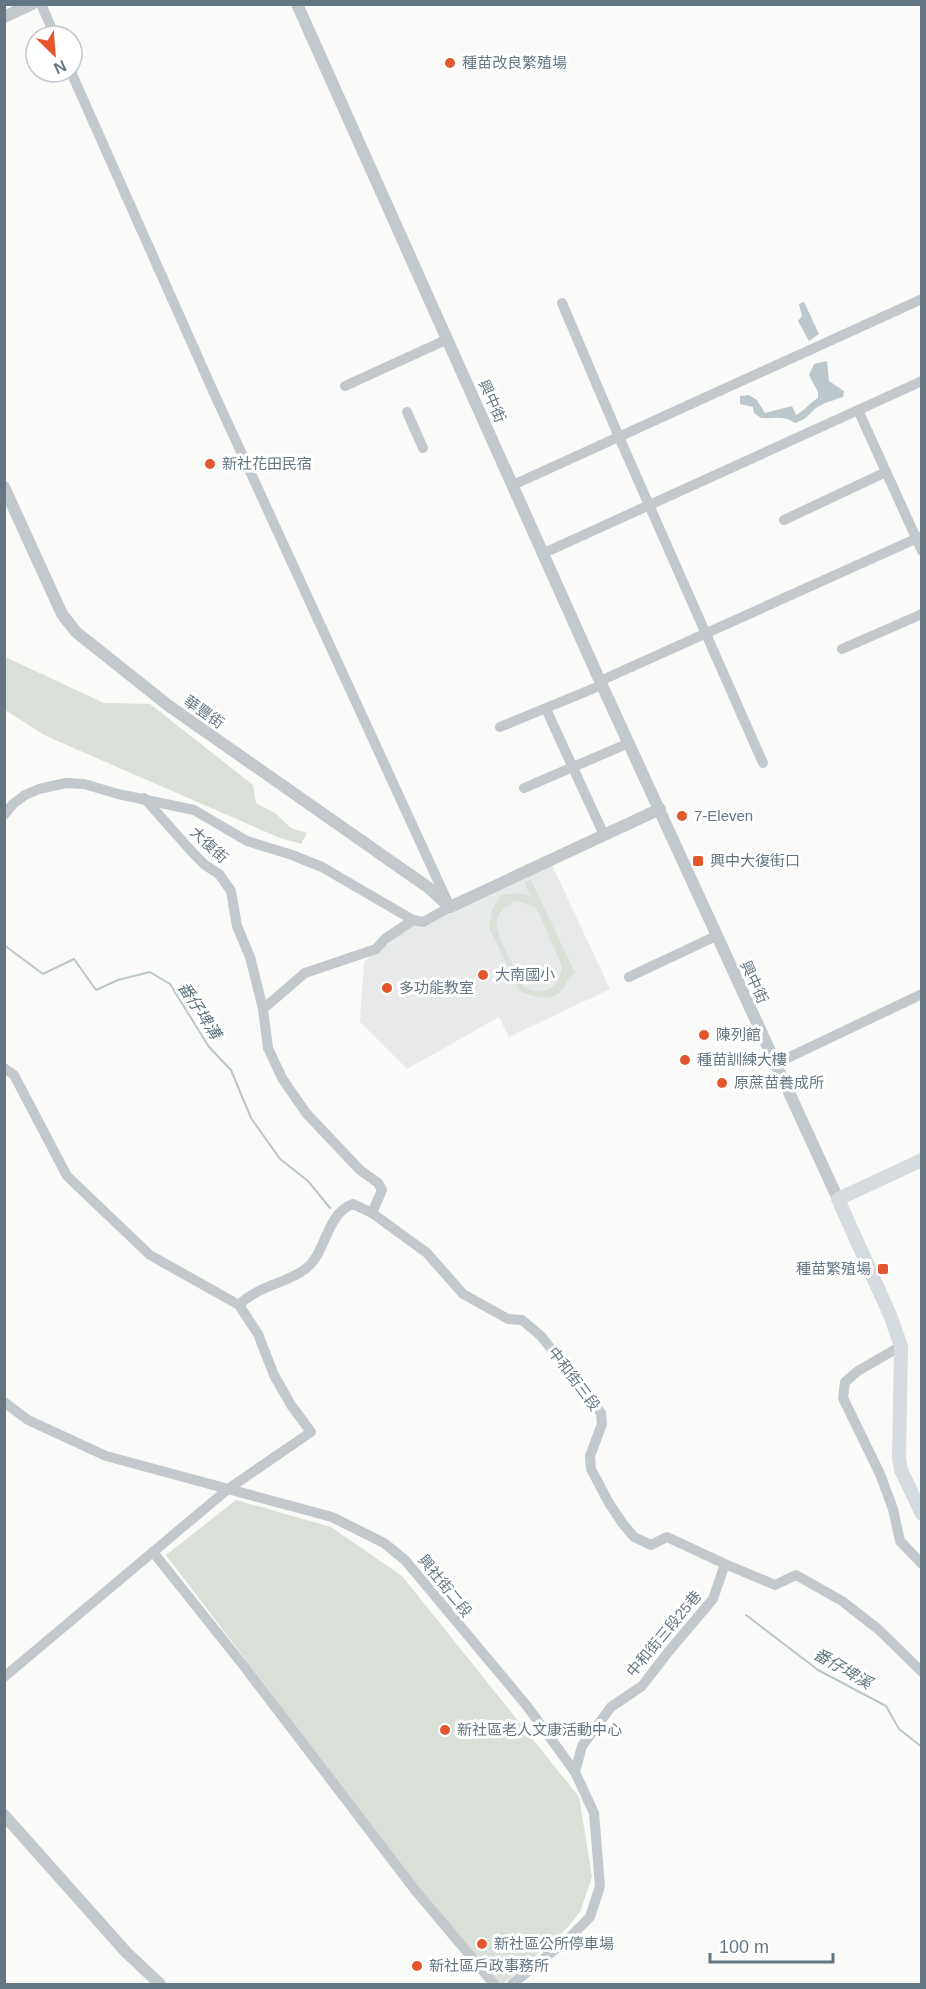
<svg xmlns="http://www.w3.org/2000/svg" width="926" height="1989" font-family="Helvetica,'Noto Sans TC',sans-serif">
  <style>
    .built { fill: #e8e9e9 }
    .green { fill: #dadfd7; fill-rule: evenodd }
    .water { fill: #bbc7cb }
    .lines { fill: none; stroke-linecap: round; stroke-linejoin: round }
    .stream { stroke: #bbc7cb; stroke-width: 2 }
    .minor { stroke: #c3c8cc; stroke-width: 10 }
    .tertiary { stroke: #c3c8cc; stroke-width: 12 }
    .secondary { stroke: #d6dbdf; stroke-width: 14 }
    .poi-dot { fill: #e4572e; stroke: #fff; stroke-width: 2 }
    .labels { text-anchor: middle; stroke-width: 6; stroke-linejoin: round; paint-order: stroke }
    .poi-label { font-size: 15px; fill: #657683; stroke: #fff; text-anchor: start }
    .street-label { font-size: 15px; fill: #657683; stroke: #fff }
    .water-label { font-size: 16px; font-style: italic; fill: #60757c; stroke: #fff }
  </style>
  <rect width="100%" height="100%" fill="#fafaf8"/>
  <path class="built" d="M552,865L610,989L509,1037L499,1017L407,1069L360,1022L364,962L413,924L450,910Z"/>
  <g class="green">
    <path d="M5,657L104,703L150,704L253,785L256,803L275,813L291,828L307,833L301,844L280,838L46,736L5,710Z"/>
    <path d="M531,880L575,973C567,977 568,981 564,987C553,1004 535,997 520,991L489,928L492,910L500,895L515,893L531,896L524,882ZM517,901L533,906L537,909L562,966C560,988 542,999 523,986C517,972 500,943 497,929C494,915 505,904 517,901Z"/>
    <path d="M236,1500L331,1527L402,1576L579,1797L592,1877L580,1912L566,1929L503,1984H498L330,1778L267,1688L166,1555Z"/>
  </g>
  <g class="water">
    <path d="M804,302L819,334L809,341L798,321L802,316L799,304Z"/>
    <path d="M827,361L829,381L844,391L843,397C835,400 826,402 819,406C808,413 810,418 795,423C782,415 774,419 761,418L754,413L753,407L740,404V396L749,395L757,400L765,413L792,406L796,415C805,411 809,403 818,398V392L809,375L814,364Z"/>
  </g>
  <g class="lines">
    <g class="stream">
      <path d="M4,945L43,974L74,959L96,990L118,980L150,972L170,984L209,1047L231,1070L251,1118L280,1159L308,1181L330,1208"/>
      <path d="M746,1615L818,1670L886,1706L899,1729L922,1747"/>
    </g>
    <g class="minor">
      <path d="M41,4L55,36"/>
      <path d="M562,303L619,437L763,763"/>
      <path d="M345,386L448,339"/>
      <path d="M858,410L922,551"/>
      <path d="M407,412L423,448"/>
      <path d="M513,485L922,299"/>
      <path d="M784,520L886,472"/>
      <path d="M544,553L922,381"/>
      <path d="M842,649L922,614"/>
      <path d="M600,681L922,536"/>
      <path d="M546,709L604,835"/>
      <path d="M500,727L602,685"/>
      <path d="M524,788L629,743"/>
      <path d="M144,798L193,853L205,865L219,874L231,891L237,926L250,957L263,1009L268,1048L282,1078L306,1113L360,1170L378,1183L382,1190L372,1213"/>
      <path d="M4,815L13,804L25,795L39,789L66,783L84,784L118,794L194,810L247,841L292,855L322,867L413,920L423,922L450,907L213,391L71,72"/>
      <path d="M629,977L716,936"/>
      <path d="M263,1009L305,973L376,949L385,939L413,920"/>
      <path d="M775,1064L922,994"/>
      <path d="M4,1068L14,1075L67,1176L150,1255L239,1305L258,1334L274,1375L291,1405L311,1432L228,1489L4,1677"/>
      <path d="M239,1305C260,1283 299,1282 314,1260C327,1242 330,1212 353,1204L372,1213L427,1253L463,1294L508,1319L522,1320L541,1336L601,1413L602,1424L590,1456L591,1469L609,1503L623,1524L634,1537L651,1545L667,1537L725,1564L775,1585L796,1575L842,1601L878,1629L922,1672"/>
      <path d="M901,1346L858,1371L845,1382L843,1398L880,1474L893,1509L900,1541L922,1564"/>
      <path d="M4,1402L28,1420L106,1456L332,1517L384,1543L405,1560L527,1706L575,1772L594,1813L600,1886L590,1917L568,1939L512,1984"/>
      <path d="M153,1552L243,1665L415,1890L494,1984"/>
      <path d="M575,1772L582,1746L611,1707L642,1686L669,1651L713,1599L725,1564"/>
    </g>
    <g class="tertiary">
      <path d="M297,4L600,681L838,1199"/>
      <path d="M4,17L32,4"/>
      <path d="M4,487L62,614L76,632L169,706L429,888L450,907L660,809"/>
      <path d="M4,1815L126,1952L160,1984"/>
    </g>
    <path class="secondary" d="M922,1160L838,1199L890,1315L901,1346L899,1458L901,1470L922,1514"/>
  </g>
  <g class="poi-dot">
    <circle cx="450" cy="63" r="6"/>
    <circle cx="210" cy="464" r="6"/>
    <circle cx="682" cy="816" r="6"/>
    <rect x="692" y="855" width="12" height="12" rx="3"/>
    <circle cx="483" cy="975" r="6"/>
    <circle cx="387" cy="988" r="6"/>
    <circle cx="704" cy="1035" r="6"/>
    <circle cx="685" cy="1060" r="6"/>
    <circle cx="722" cy="1083" r="6"/>
    <rect x="877" y="1263" width="12" height="12" rx="3"/>
    <circle cx="445" cy="1730" r="6"/>
    <circle cx="482" cy="1944" r="6"/>
    <circle cx="417" cy="1966" r="6"/>
  </g>
  <g class="labels">
    <g class="poi-label">
      <text x="462" y="68">種苗改良繁殖場</text>
      <text x="222" y="469">新社花田民宿</text>
      <text x="694" y="821">7-Eleven</text>
      <text x="710" y="866">興中大復街口</text>
      <text x="495" y="980">大南國小</text>
      <text x="399" y="993">多功能教室</text>
      <text x="716" y="1040">陳列館</text>
      <text x="697" y="1065">種苗訓練大樓</text>
      <text x="734" y="1088">原蔗苗養成所</text>
      <text x="871" y="1274" text-anchor="end">種苗繁殖場</text>
      <text x="457" y="1735">新社區老人文康活動中心</text>
      <text x="494" y="1949">新社區公所停車場</text>
      <text x="429" y="1971">新社區戶政事務所</text>
    </g>
    <g class="street-label">
      <text transform="translate(492 401) rotate(66)" y="5">興中街</text>
      <text transform="translate(204 712) rotate(35)" y="5">華豐街</text>
      <text transform="translate(209 845) rotate(43)" y="5">大復街</text>
      <text transform="translate(754 982) rotate(65)" y="5">興中街</text>
      <text transform="translate(574 1379) rotate(53)" y="5">中和街三段</text>
      <text transform="translate(445 1586) rotate(51)" y="5">興社街二段</text>
      <text transform="translate(664 1634) rotate(-50)" y="5">中和街三段25巷</text>
    </g>
    <g class="water-label">
      <text transform="translate(200 1010) rotate(57)" y="6">番仔埤溝</text>
      <text transform="translate(843 1668) rotate(30)" y="6">番仔埤溪</text>
    </g>
  </g>
  <rect width="926" height="1989" fill="none" stroke="#657683" stroke-width="12"/>
  <g transform="translate(54 54) rotate(155)"><circle r="28" fill="#ffffff" stroke="#c1c8cd" stroke-width="1.5"/>
  <path d="M0-4.5L10 22L0 15L-10 22Z" fill="#e4572e"/>
  <text y="-9" font-size="16" font-weight="bold" text-anchor="middle" fill="#657683">N</text>
  </g>
  <path d="M710 1953v9h123v-9" fill="none" stroke="#657683" stroke-width="3"/>
  <text x="719" y="1953" font-size="18" fill="#657683" stroke="#ffffff" stroke-width="4.5" paint-order="stroke">100 m</text>
</svg>
